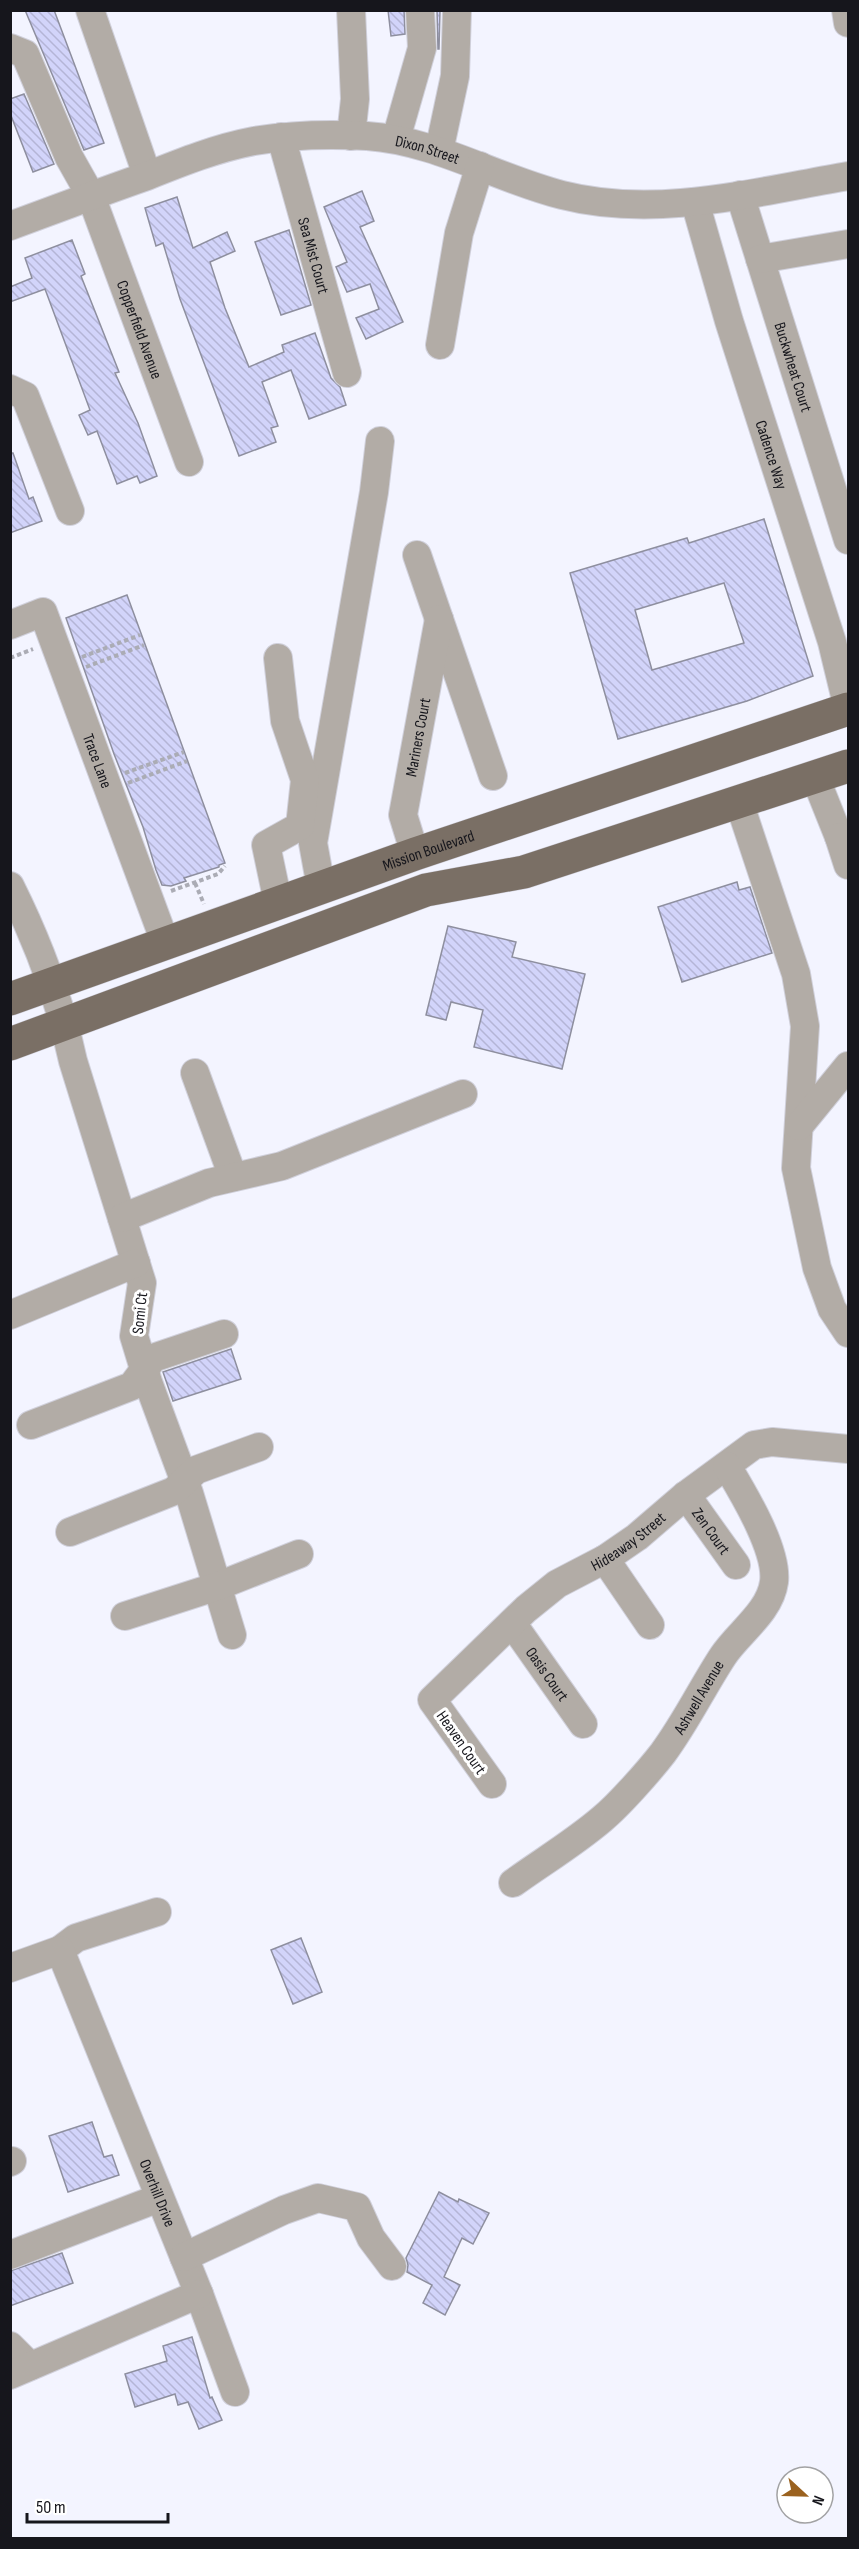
<svg xmlns="http://www.w3.org/2000/svg" width="859" height="2549" font-family="'Sofia Sans Condensed',sans-serif">
  <style>
    .building { fill: url(#building-back-hatch); stroke: #8e8f9f; stroke-width: 1.5; fill-rule: evenodd }
    .lines { fill: none; stroke-linecap: round; stroke-linejoin: round }
    .minor-casing { stroke: #d0d0db; stroke-width: 30 }
    .major-casing { stroke: #d0d0db; stroke-width: 34 }
    .path { stroke: #abacb5; stroke-width: 4; stroke-dasharray: 4.5 3; stroke-linecap: butt }
    .minor { stroke: #b2aca6; stroke-width: 28 }
    .major { stroke: #7a6f65; stroke-width: 33 }
    .labels { text-anchor: middle; stroke-width: 6; stroke-linejoin: round; paint-order: stroke }
    .street-label { font-size: 16px; fill: #16161c; stroke: #fff }
  </style>
  <defs>
    <pattern id="building-back-hatch" width="6" height="6" patternUnits="userSpaceOnUse" patternTransform="scale(1.5)"><rect width="6" height="6" fill="#d2d4fa"/><path d="M-1 5l2 2M0 0l6 6M5-1l2 2" fill="none" stroke="#b4b5d6"/></pattern>
  </defs>
  <rect width="100%" height="100%" fill="#f3f4ff"/>
  <g class="building">
    <path d="M25,10H54L104,143L84,150Z"/>
    <path d="M388,10H404L405,34L391,36Z"/>
    <path d="M437,10H440L439,49H438Z"/>
    <path d="M24,94L54,164L33,172L10,113V99Z"/>
    <path d="M362,191L374,221L360,227L403,322L366,339L356,318L379,309L370,284L347,292L336,267L347,262L324,207Z"/>
    <path d="M177,197L193,248L227,232L235,251L210,262L225,308L249,367L284,352L282,345L315,333L331,378L340,387L346,405L309,419L291,370L262,382L278,426L271,428L276,442L239,456L180,299L163,243L156,246L145,208Z"/>
    <path d="M289,230L311,305L281,315L255,242Z"/>
    <path d="M72,240L85,274L81,276L119,372L115,373L138,423L157,476L140,483L137,476L117,484L97,431L88,435L79,415L90,410L45,289L10,302V287L32,278L25,258Z"/>
    <path d="M10,453H13L29,499L33,497L42,521L10,533Z"/>
    <path d="M764,519L813,676L747,701L618,739L570,573L687,538L689,543ZM724,583L744,643L652,670L635,610Z"/>
    <path d="M127,595L225,863L219,865V867L184,878L186,881L171,886L162,885L156,870L143,827L114,754L66,618Z"/>
    <path d="M737,882L739,890L750,887L772,953L682,982L658,907Z"/>
    <path d="M448,926L516,942L512,957L585,974L562,1069L474,1047L483,1010L451,1002L446,1020L426,1015Z"/>
    <path d="M231,1349L241,1379L173,1401L163,1372Z"/>
    <path d="M301,1938L322,1992L293,2004L271,1950Z"/>
    <path d="M92,2122L104,2157L112,2155L119,2175L68,2192L49,2136Z"/>
    <path d="M439,2192L458,2202L459,2199L489,2213L473,2244L462,2238L444,2277L460,2285L445,2315L423,2303L432,2285L407,2272L408,2265L406,2258Z"/>
    <path d="M62,2253L73,2283L10,2306V2271Z"/>
    <path d="M192,2337L210,2398L212,2397L222,2420L199,2429L188,2402L178,2405L175,2394L135,2407L125,2374L167,2361L163,2346Z"/>
  </g>
  <g class="lines">
    <defs>
      <g id="minor">
        <path d="M90,10L147,175"/>
        <path d="M351,10L355,99L351,136"/>
        <path d="M846,10L848,23"/>
        <path id="s1" d="M10,48L25,54L69,157L91,196L189,462"/>
        <path id="s2" d="M281,137L347,373"/>
        <path d="M396,139L422,48L420,10"/>
        <path d="M439,151L455,76L457,10"/>
        <path id="s3" d="M740,195L848,540"/>
        <path id="s4" d="M695,202L729,321L832,642L848,708"/>
        <path id="s5" d="M10,226C56,209 101,192 147,176C182,162 217,148 254,141C290,135 331,134 367,136C437,141 495,178 562,195C656,219 755,192 848,176"/>
        <path d="M760,259L848,244"/>
        <path d="M440,345L459,233L480,166"/>
        <path d="M10,389L25,396L70,511"/>
        <path d="M417,555L493,776"/>
        <path id="s6" d="M10,625L43,612L165,942"/>
        <path d="M815,777L839,837L848,834"/>
        <path d="M739,802L796,974L805,1026L796,1168L817,1268L832,1309L848,1333"/>
        <path d="M839,837L848,865"/>
        <path id="s7" d="M415,854L403,815L439,619"/>
        <path d="M10,886C38,942 60,1001 73,1061L142,1283L134,1336L148,1382L189,1493L232,1635"/>
        <path d="M321,887L313,843L374,492L380,441"/>
        <path d="M278,902L266,845L300,826L305,780L285,721L278,658"/>
        <path d="M195,1073L233,1177"/>
        <path d="M799,1126L848,1066"/>
        <path d="M122,1218L209,1183L282,1166L463,1094"/>
        <path d="M10,1315L136,1263"/>
        <path d="M31,1425L132,1386L153,1358L224,1334"/>
        <path id="s8" d="M686,1495L736,1565"/>
        <path d="M70,1532L174,1491L196,1470L259,1447"/>
        <path d="M605,1559L650,1625"/>
        <path d="M125,1616L218,1586L299,1554"/>
        <path id="s9" d="M512,1623L583,1724"/>
        <path id="s10" d="M492,1784L432,1700L526,1609L557,1584L605,1559L637,1537L686,1495L754,1445L772,1442L848,1449"/>
        <path id="s11" d="M513,1883C542,1862 574,1843 602,1819C619,1805 649,1771 663,1753C686,1722 702,1688 723,1656C738,1633 770,1612 774,1582C778,1550 743,1493 727,1466"/>
        <path d="M60,1950L76,1938L157,1912"/>
        <path id="s12" d="M10,1968L60,1950L199,2294L235,2392"/>
        <path d="M10,2162L12,2161"/>
        <path d="M10,2255L159,2198"/>
        <path d="M184,2257L284,2210L318,2198L357,2207L371,2238L392,2266"/>
        <path d="M10,2346L30,2366"/>
        <path d="M10,2375L199,2294"/>
      </g>
      <g id="major">
        <path id="s13" d="M10,999L415,854L848,709"/>
        <path d="M10,1044L426,890L524,872L848,766"/>
      </g>
    </defs>
    <use href="#minor" class="minor-casing"/>
    <use href="#major" class="major-casing"/>
    <g class="path">
      <path d="M82,657L140,635"/>
      <path d="M10,658L33,649"/>
      <path d="M86,667L144,645"/>
      <path d="M125,773L184,752"/>
      <path d="M128,783L187,761"/>
      <path d="M195,883L204,904"/>
      <path d="M171,891L218,874L225,866"/>
    </g>
    <use href="#minor" class="minor"/>
    <use href="#major" class="major"/>
  </g>
  <g class="labels">
    <g class="street-label">
      <text dy="6" stroke="none"><textPath href="#s5" startOffset="434">Dixon Street</textPath></text>
      <text dy="6" stroke="none"><textPath href="#s2" startOffset="123">Sea Mist Court</textPath></text>
      <text dy="6" stroke="none"><textPath href="#s1" startOffset="315">Copperfield Avenue</textPath></text>
      <text dy="6" stroke="none"><textPath href="#s3" startOffset="180">Buckwheat Court</textPath></text>
      <text dy="6" stroke="none"><textPath href="#s4" startOffset="264">Cadence Way</textPath></text>
      <text dy="6" stroke="none"><textPath href="#s7" startOffset="120">Mariners Court</textPath></text>
      <text dy="6" stroke="none"><textPath href="#s6" startOffset="194">Trace Lane</textPath></text>
      <text dy="6" stroke="none"><textPath href="#s13" startOffset="444">Mission Boulevard</textPath></text>
      <text transform="translate(139 1313) rotate(-84)" y="6">Somi Ct</text>
      <text dy="6" stroke="none"><textPath href="#s8" startOffset="44">Zen Court</textPath></text>
      <text dy="6" stroke="none"><textPath href="#s10" startOffset="357">Hideaway Street</textPath></text>
      <text dy="6" stroke="none"><textPath href="#s9" startOffset="62">Oasis Court</textPath></text>
      <text dy="6" stroke="none"><textPath href="#s11" startOffset="266">Ashwell Avenue</textPath></text>
      <text transform="translate(462 1742) rotate(55)" y="6">Heaven Court</text>
      <text dy="6" stroke="none"><textPath href="#s12" startOffset="315">Overhill Drive</textPath></text>
    </g>
  </g>
  <rect width="859" height="2549" fill="none" stroke="#16161c" stroke-width="24"/>
  <g transform="translate(805 2495) rotate(112)"><circle r="28" fill="#ffffff" stroke="#a2a2a4" stroke-width="1.5"/>
  <path d="M0-4.5L10 22L0 15L-10 22Z" fill="#9b621f"/>
  <text y="-9" font-size="16" font-weight="bold" text-anchor="middle" fill="#16161c">N</text>
  </g>
  <path d="M27 2513v9h141v-9" fill="none" stroke="#16161c" stroke-width="3"/>
  <text x="36" y="2513" font-size="18" fill="#16161c" stroke="#ffffff" stroke-width="4.5" paint-order="stroke">50 m</text>
</svg>
